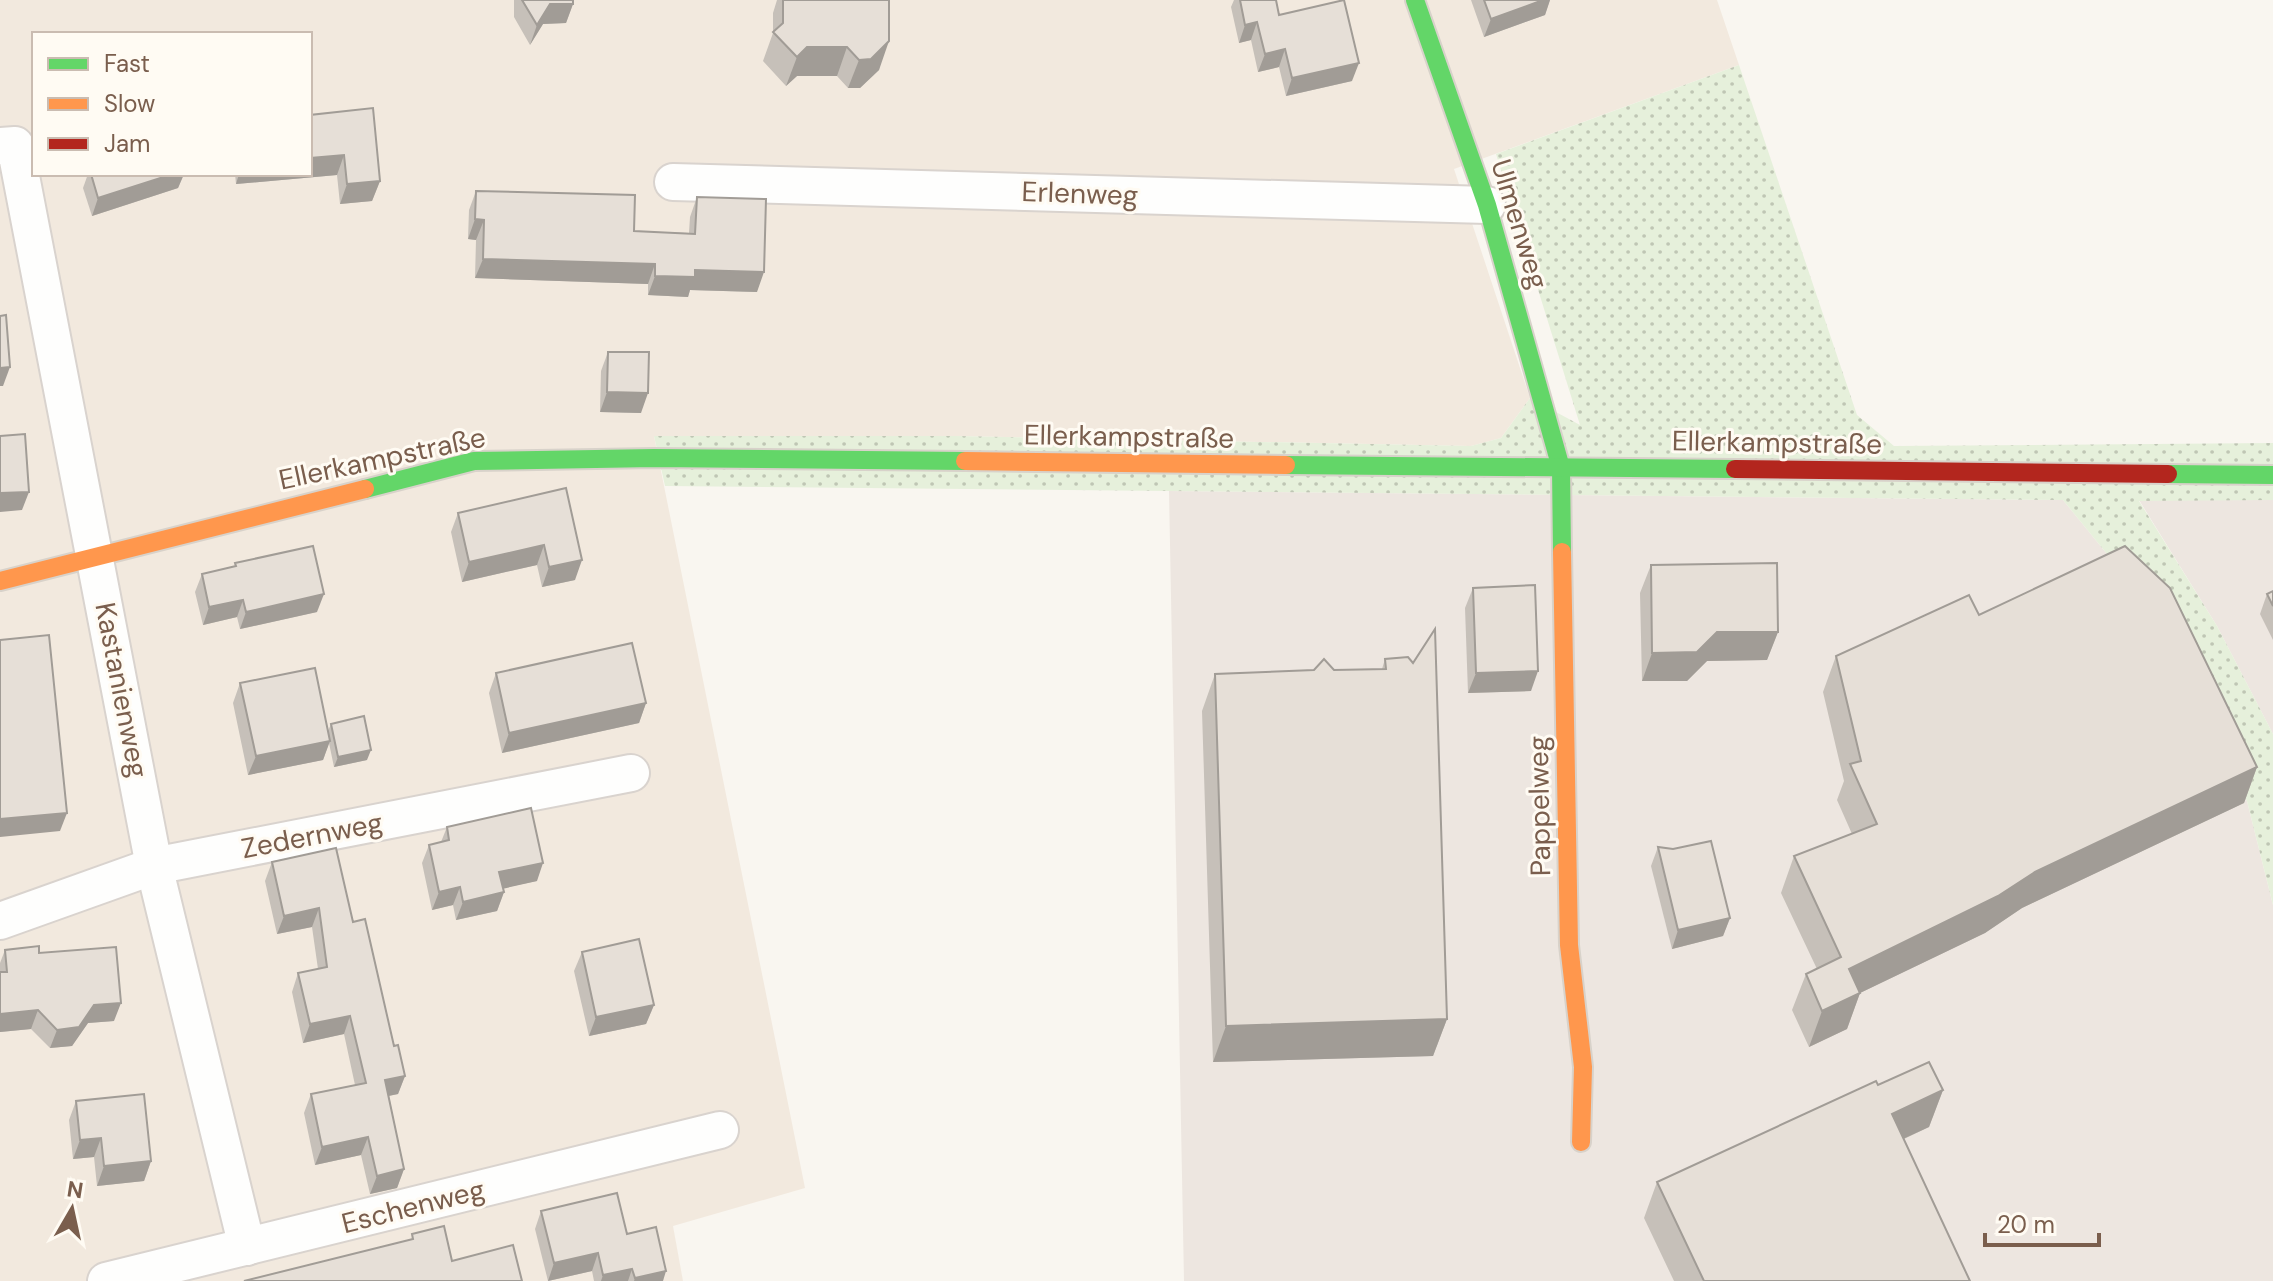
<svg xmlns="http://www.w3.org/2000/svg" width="2273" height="1281" font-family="'DM Sans',sans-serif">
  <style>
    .residential { fill: #f2e9de; fill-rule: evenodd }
    .industrial { fill: #ede6e0 }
    .grass { fill: url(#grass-dots) }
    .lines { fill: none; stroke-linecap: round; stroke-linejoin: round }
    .street-casing { stroke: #d9d3ce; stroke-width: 40 }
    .fast-casing { stroke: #d8d2ca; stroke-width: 22 }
    .slow-casing { stroke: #d8d2ca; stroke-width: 22 }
    .jam-casing { stroke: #d8d2ca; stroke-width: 22 }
    .street { stroke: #fefefd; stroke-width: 36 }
    .fast { stroke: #63d668; stroke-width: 18 }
    .slow { stroke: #ff974d; stroke-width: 18 }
    .jam { stroke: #b3261e; stroke-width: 18 }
    .wall { fill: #c6c0b9 }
    .shaded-wall { fill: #a19c96 }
    .building { fill: #e6dfd7; stroke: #a19c96; stroke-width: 2 }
    .labels { text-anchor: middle; stroke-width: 6; stroke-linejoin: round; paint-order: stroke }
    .street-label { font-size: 28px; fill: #7a5e4d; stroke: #fffbf3 }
  </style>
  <defs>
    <pattern id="grass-dots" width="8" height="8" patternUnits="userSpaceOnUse" patternTransform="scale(2)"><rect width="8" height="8" fill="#e6f0db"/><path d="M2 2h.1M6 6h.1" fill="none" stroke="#bfc6b4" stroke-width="1.8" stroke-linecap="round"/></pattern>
  </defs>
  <rect width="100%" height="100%" fill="#f9f6f0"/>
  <path class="residential" d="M0,0H1717L1739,65L1454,169L1530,398L1501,438L1471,446L956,436H654L805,1188L673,1226L683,1281H0ZM34,34H310V174H34Z"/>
  <g class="industrial">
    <path d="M1169,491L2063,500L2156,614L2247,801L2273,905V1281H1184Z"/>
    <path d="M2139,500H2273V734L2217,626Z"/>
  </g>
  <path class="grass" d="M1739,65L1857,415L1894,446L2273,443V500L2139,501L2217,626L2273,734V905L2247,801L2156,614L2063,500L665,486L654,436H956L1471,446L1501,438L1530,398L1580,425L1496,154Z"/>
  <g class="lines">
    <defs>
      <g id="street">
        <path d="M0,146L15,145L154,866L247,1247"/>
        <path d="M673,182L1487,205"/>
        <path d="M0,921L154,866L631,773"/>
        <path d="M106,1281L720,1130"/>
      </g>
      <g id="fast">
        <path d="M1415,0L1487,205L1561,468L1562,552"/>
        <path d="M1286,465L1735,469"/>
        <path d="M2168,474L2273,475"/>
        <path d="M365,489L474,461L654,458L965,461"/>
      </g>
      <g id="slow">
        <path d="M965,461L1286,465"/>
        <path d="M1562,552L1569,945L1583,1067L1581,1142"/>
        <path d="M0,581L365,489"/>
      </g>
      <path id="jam" d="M1735,469L2168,474"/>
    </defs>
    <use href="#street" class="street-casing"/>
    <use href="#fast" class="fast-casing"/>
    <use href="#slow" class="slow-casing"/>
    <use href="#jam" class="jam-casing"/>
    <use href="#street" class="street"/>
    <use href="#fast" class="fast"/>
    <use href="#slow" class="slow"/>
    <use href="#jam" class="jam"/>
  </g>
  <g class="wall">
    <path d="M514,0H573V4L566,23L543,24L530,45L514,17Z"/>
    <path d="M777,0H889L879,70L860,88H848L837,76H797L786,86L763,61L773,33V13Z"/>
    <path d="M1234,0H1276L1279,15L1352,81L1286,96L1279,67L1258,72L1251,40L1239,43L1231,7Z"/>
    <path d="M1471,0H1550L1545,15L1484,37Z"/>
    <path d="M310,115L380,181L372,201L340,204L337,175L236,184L235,174H310Z"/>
    <path d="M88,174H184L178,188L92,216L83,188Z"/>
    <path d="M476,191L634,231L689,233L690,217L697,197L757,292L690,290L688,297L648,295V284L475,278L476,240L468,239L469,210Z"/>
    <path d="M608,352L641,413L600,412L601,371Z"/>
    <path d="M566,488L575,580L542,587L537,565L462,582L451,532L458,513Z"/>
    <path d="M235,563L317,612L240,629L237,617L203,625L195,592L202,574L234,567Z"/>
    <path d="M1651,565L1778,632L1767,660L1707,661L1687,681H1642L1640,593Z"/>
    <path d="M1473,588L1531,691L1468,693L1465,608Z"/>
    <path d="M2273,591V640L2260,614L2267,594Z"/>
    <path d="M1979,615L2257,767L2244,803L2022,908L1985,933L1860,993L1847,1029L1809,1047L1792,1010L1806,974L1817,969L1781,893L1794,856L1852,834L1837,800L1844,781L1823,692L1836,656Z"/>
    <path d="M1385,659L1447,1019L1433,1056L1213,1062L1202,711L1215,674L1382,669Z"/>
    <path d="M496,673L646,703L639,723L502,753L489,693Z"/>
    <path d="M240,683L328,731L331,724L367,760L334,767L329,743L323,760L248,775L233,703Z"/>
    <path d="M447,827L537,881L503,888L504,892L497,911L456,920L453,905L432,910L422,863L429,845L441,842Z"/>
    <path d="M1658,847L1730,918L1723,936L1672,949L1651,866Z"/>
    <path d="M272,862L353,922L394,1046L405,1076L398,1094L389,1096L404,1169L397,1188L370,1194L361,1155L315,1165L304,1113L311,1094L355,1085L344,1034L303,1043L292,992L298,973L318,969L312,927L277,934L265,881Z"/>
    <path d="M5,950L39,953L114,1021L88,1023L72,1046L50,1048L31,1029L0,1032V963Z"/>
    <path d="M582,952L654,1005L646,1024L589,1036L574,971Z"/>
    <path d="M1878,1085L1943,1090L1929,1127L1904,1139L1970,1281H1674L1644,1218L1657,1182Z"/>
    <path d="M76,1101L151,1161L144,1181L97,1186L94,1157L73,1159L69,1120Z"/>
    <path d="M541,1211L627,1234L663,1281H594L592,1271L548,1281L535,1229Z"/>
  </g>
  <g class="shaded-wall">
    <path d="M1543,0H1550L1545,15L1484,37L1491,19Z"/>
    <path d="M550,4H573L566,23L543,24L530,45L537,25Z"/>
    <path d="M1257,22L1251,40L1239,43L1245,25Z"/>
    <path d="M889,41L879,70L860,88H848L859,60Z"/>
    <path d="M807,47H847L837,76H797L786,86L797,57Z"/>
    <path d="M1285,49L1279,67L1258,72L1265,54Z"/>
    <path d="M1359,63L1352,81L1286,96L1292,78Z"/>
    <path d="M344,155L337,175L236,184L239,174H310V158Z"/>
    <path d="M173,174H184L178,188L92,216L98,198Z"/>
    <path d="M380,181L372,201L340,204L347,184Z"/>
    <path d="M475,219L484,220L476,240L468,239Z"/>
    <path d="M483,259L655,264L648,284L475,278Z"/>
    <path d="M695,270L764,272L757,292L690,290L688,297L648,295L655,276Z"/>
    <path d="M10,367L3,386H0V368Z"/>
    <path d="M607,392L648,393L641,413L600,412Z"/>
    <path d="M29,492L22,510L0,512V493Z"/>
    <path d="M544,545L537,565L462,582L469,562Z"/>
    <path d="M582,560L575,580L542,587L549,567Z"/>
    <path d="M324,594L317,612L240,629L246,612Z"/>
    <path d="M243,600L237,617L203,625L209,607Z"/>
    <path d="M1717,632H1778L1767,660L1707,661L1687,681H1642L1652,653Z"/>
    <path d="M1538,671L1531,691L1468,693L1476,673Z"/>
    <path d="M646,703L639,723L502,753L509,733Z"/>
    <path d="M330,741L323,760L248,775L256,756Z"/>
    <path d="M371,750L367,760L334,767L338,757Z"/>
    <path d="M2257,767L2244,803L2022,908L1985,933L1860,993L1847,1029L1809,1047L1822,1011L1849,969L2035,872Z"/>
    <path d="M67,813L60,831L0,837V819Z"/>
    <path d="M543,863L537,881L493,891L499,872Z"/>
    <path d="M460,887L453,905L432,910L439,892Z"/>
    <path d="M504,892L497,911L456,920L463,902Z"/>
    <path d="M319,908L312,927L277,934L284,916Z"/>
    <path d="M1730,918L1723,936L1672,949L1678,930Z"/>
    <path d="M121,1003L114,1021L88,1023L72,1046L50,1048L57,1030L94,1005Z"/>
    <path d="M654,1005L646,1024L589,1036L596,1017Z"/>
    <path d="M38,1010L31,1029L0,1032V1014Z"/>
    <path d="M350,1016L344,1034L303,1043L310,1024Z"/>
    <path d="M1447,1019L1433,1056L1213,1062L1226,1026Z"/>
    <path d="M405,1076L398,1094L378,1098L385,1080Z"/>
    <path d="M1943,1090L1929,1127L1879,1150L1892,1114Z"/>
    <path d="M368,1137L361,1155L315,1165L322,1147Z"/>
    <path d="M101,1138L94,1157L73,1159L80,1140Z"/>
    <path d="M151,1161L144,1181L97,1186L104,1166Z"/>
    <path d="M404,1169L397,1188L370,1194L377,1176Z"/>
    <path d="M598,1253L592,1271L548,1281L554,1263Z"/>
    <path d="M632,1269L628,1281H601L603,1275Z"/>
    <path d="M666,1271L663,1281H634L635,1278Z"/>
  </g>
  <g class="building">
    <path d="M522,0H573V4H550L537,25Z"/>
    <path d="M783,0H889V41L871,59L859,60L847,47H807L797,57L773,32L783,23Z"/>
    <path d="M1240,0H1276L1279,15L1344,0L1359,63L1292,78L1285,49L1265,54L1257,22L1245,25Z"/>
    <path d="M1484,0H1543L1491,19Z"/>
    <path d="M373,108L380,181L347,184L344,155L310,158V115Z"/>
    <path d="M91,174H173L98,198Z"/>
    <path d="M476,191L635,195L634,231L695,234L697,197L766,199L764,272L695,270V277L655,276V264L483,259L484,220L475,219Z"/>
    <path d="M6,315L10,367L0,368V316Z"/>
    <path d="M608,352H649L648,393L607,392Z"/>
    <path d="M25,434L29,492L0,493V436Z"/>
    <path d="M566,488L582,560L549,567L544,545L469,562L458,513Z"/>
    <path d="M313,546L324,594L246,612L243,600L209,607L202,574L236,566L235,563Z"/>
    <path d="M2125,546L2170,588L2257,767L2035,872L1998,896L1849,969L1860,993L1822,1011L1806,974L1841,957L1794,856L1877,824L1850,764L1861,761L1836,656L1969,595L1979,615Z"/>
    <path d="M1777,563L1778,632H1717L1697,652L1652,653L1651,565Z"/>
    <path d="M1535,585L1538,671L1476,673L1473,588Z"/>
    <path d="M2273,591V606L2267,594Z"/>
    <path d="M1435,629L1447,1019L1226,1026L1215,674L1314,670L1324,659L1334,670L1386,669L1385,659L1408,657L1413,663Z"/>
    <path d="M49,635L67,813L0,819V640Z"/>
    <path d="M632,643L646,703L509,733L496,673Z"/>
    <path d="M315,668L330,741L256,756L240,683Z"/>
    <path d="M364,716L371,750L338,757L331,724Z"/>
    <path d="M531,808L543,863L499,872L504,892L463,902L460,887L439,892L429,845L449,840L447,827Z"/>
    <path d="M1711,841L1730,918L1678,930L1658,847L1673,849Z"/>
    <path d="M336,848L353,922L365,919L394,1046L398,1045L405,1076L385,1080L404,1169L377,1176L368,1137L322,1147L311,1094L366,1083L350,1016L310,1024L298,973L327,967L319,908L284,916L272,862Z"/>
    <path d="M639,939L654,1005L596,1017L582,952Z"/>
    <path d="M39,946V953L116,947L121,1003L94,1005L79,1027L57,1030L38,1010L0,1014V972H7L5,950Z"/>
    <path d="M1929,1062L1943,1090L1892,1114L1970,1281H1704L1657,1182L1876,1081L1878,1085Z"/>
    <path d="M144,1094L151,1161L104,1166L101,1138L80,1140L76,1101Z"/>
    <path d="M617,1193L627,1234L656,1227L666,1271L635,1278L632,1269L603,1275L598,1253L554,1263L541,1211Z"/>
    <path d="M444,1226L452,1261L513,1245L522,1281H244L413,1239L412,1234Z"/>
  </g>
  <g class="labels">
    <g class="street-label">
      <text transform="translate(1080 193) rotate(2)" y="10">Erlenweg</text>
      <text transform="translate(1520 224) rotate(73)" y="10">Ulmenweg</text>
      <text transform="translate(1129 436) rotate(1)" y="10">Ellerkampstraße</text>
      <text transform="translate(1777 442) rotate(1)" y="10">Ellerkampstraße</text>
      <text transform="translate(382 458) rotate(-12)" y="10">Ellerkampstraße</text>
      <text transform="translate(122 690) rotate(79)" y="10">Kastanienweg</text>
      <text transform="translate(1539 806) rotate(-91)" y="10">Pappelweg</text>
      <text transform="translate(312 835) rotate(-11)" y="10">Zedernweg</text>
      <text transform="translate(413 1206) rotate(-14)" y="10">Eschenweg</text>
    </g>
  </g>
  <rect x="32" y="32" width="280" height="144" fill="#fffbf3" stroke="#cabcb1" stroke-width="2"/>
  <rect x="48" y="58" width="40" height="12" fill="#63d668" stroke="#cabcb1" stroke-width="2"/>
  <text x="104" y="72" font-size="24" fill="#7a5e4d">Fast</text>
  <rect x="48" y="98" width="40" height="12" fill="#ff974d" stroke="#cabcb1" stroke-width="2"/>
  <text x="104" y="112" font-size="24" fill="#7a5e4d">Slow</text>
  <rect x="48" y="138" width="40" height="12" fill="#b3261e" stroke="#cabcb1" stroke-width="2"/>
  <text x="104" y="152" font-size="24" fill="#7a5e4d">Jam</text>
  <g transform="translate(72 1209) rotate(9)" stroke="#fffbf3" stroke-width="6" paint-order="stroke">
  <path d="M0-6L14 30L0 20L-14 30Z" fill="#7a5e4d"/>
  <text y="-12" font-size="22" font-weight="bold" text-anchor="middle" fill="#7a5e4d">N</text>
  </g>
  <path d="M1985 1233v12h114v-12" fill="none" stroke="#7a5e4d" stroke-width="4"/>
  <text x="1997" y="1233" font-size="24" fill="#7a5e4d" stroke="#fffbf3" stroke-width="6" paint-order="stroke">20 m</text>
</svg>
